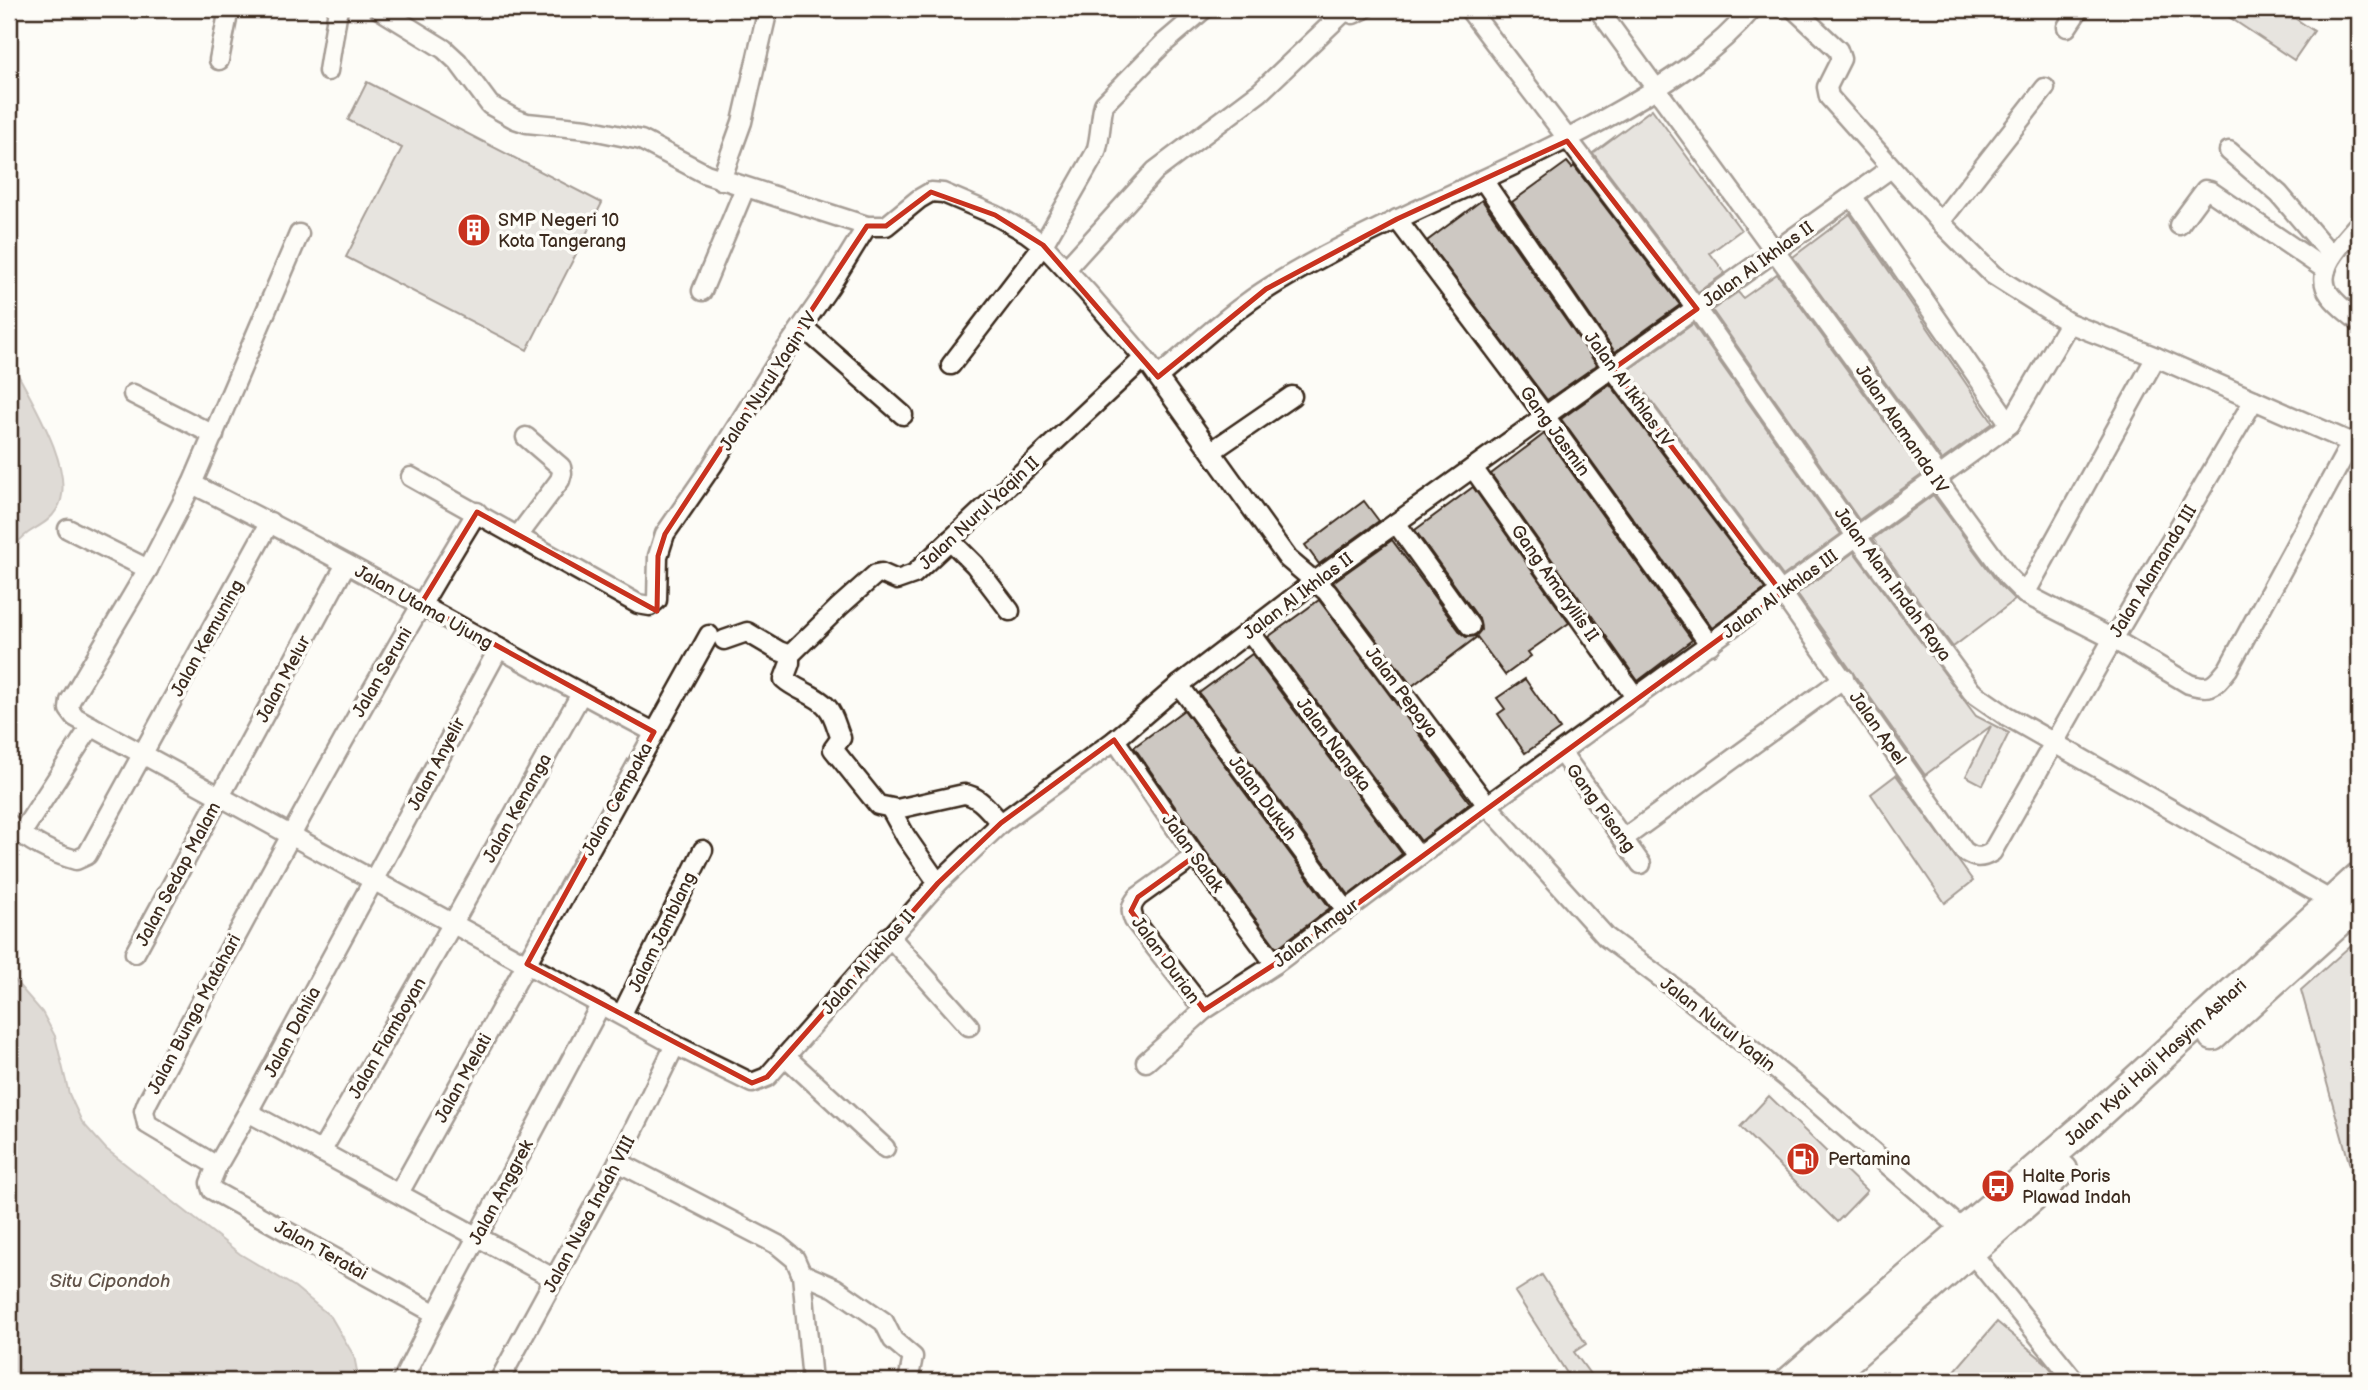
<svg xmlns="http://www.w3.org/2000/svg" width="2368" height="1390" font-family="'Balsamiq Sans',sans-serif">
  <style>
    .water { fill: #bbb4ad; stroke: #887d74; stroke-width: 2 }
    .building { fill: #cdc8c2; stroke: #3b2a1e; stroke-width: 2 }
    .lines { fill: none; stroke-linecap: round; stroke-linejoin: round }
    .street-casing { stroke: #3b2a1e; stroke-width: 23 }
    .primary-casing { stroke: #3b2a1e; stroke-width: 33 }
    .street { stroke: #fdfcf7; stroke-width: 18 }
    .primary { stroke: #fdfcf7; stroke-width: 28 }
    .marked { fill: none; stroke: #c8321e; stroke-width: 5; stroke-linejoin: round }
    .labels { text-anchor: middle; stroke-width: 7; stroke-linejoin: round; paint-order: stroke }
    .poi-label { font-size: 18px; fill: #3b2a1e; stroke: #fdfcf7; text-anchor: start }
    .street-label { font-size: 18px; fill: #3b2a1e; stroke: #fdfcf7 }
    .water-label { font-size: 19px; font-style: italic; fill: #615349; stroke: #fdfcf7 }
  </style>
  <rect width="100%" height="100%" fill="#fdfcf7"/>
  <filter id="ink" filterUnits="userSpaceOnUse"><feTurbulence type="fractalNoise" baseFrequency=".0143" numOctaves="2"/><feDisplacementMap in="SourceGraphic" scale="14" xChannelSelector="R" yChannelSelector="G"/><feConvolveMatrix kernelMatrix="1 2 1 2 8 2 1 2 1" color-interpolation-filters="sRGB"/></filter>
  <g filter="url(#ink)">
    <g class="water">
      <path d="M9,358C26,391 80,474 57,509C50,521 40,525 28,533C21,538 15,545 9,552Z"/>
      <path d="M9,974L42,1012L55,1036L69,1094L82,1122L106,1149L240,1254L295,1287L331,1317L354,1356L359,1381H9Z"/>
    </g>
    <g class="building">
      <path d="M2217,9H2281L2314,31L2294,60Z"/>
      <path d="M367,82L602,203L527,350L346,257L402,148L348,120Z"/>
      <path d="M1652,109L1741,230L1710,253L1725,273L1698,292L1593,153Z"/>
      <path d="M1567,162L1572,168L1574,166L1680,305L1615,352L1512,202Z"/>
      <path d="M1482,200L1597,365L1547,400L1427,241Z"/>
      <path d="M1850,214L1993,423L1942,460L1793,257Z"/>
      <path d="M1777,274L1923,474L1859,520L1712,310L1738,292L1743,298Z"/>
      <path d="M1693,324L1841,534L1783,576L1628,370Z"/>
      <path d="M1610,384L1765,589L1712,628L1561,419Z"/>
      <path d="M1544,434L1692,640L1638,681L1491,474Z"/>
      <path d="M1473,487L1569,623L1528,652L1531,656L1505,675L1477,637L1412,686L1333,582L1392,540L1461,633L1466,637L1476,636L1481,630L1479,619L1415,530Z"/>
      <path d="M1933,495L1999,584L2015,600L1953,647L1873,539Z"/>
      <path d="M1364,501L1379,521L1319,564L1305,545Z"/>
      <path d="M1854,552L1976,716L2009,733L1983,785L1966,776L1991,726L1925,775L1797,594Z"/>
      <path d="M1319,600L1470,803L1421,841L1268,637Z"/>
      <path d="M1252,654L1402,854L1349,895L1199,693Z"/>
      <path d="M1525,679L1560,729L1525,753L1498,714L1505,709L1497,698Z"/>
      <path d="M1184,710L1330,908L1277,948L1204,849L1134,747Z"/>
      <path d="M1896,775L1973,881L1945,903L1871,794Z"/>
      <path d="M2359,938V1180H2354L2301,990Z"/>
      <path d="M1769,1096L1867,1191L1837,1222L1740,1127Z"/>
      <path d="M1542,1275L1586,1344L1574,1352L1595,1381H1572L1515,1292Z"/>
      <path d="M1997,1322L2046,1363L2061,1381H1946Z"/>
    </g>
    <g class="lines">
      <defs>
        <g id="street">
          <path d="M379,9L444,49L458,62L490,105L515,119L527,123L587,129L641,140L706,174L867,226H886L919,199L931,192L943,193L995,215L1027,233L1043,245L1087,292L1144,358L1288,559L1327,592L1487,805L1606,937L1685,996L1804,1092L1963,1230"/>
          <path d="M1342,9L1353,14L1364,9"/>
          <path d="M1469,9L1697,309L1857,537L1972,692L2005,715L2332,901"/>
          <path d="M1598,9L1939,476L1942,487L2008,577L2025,594L2113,639L2189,684C2212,691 2214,686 2228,669L2351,443"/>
          <path d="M1794,9L1838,50L1841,59L1827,87L1829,97L1940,222L1993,275L2069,323L2156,357L2359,446"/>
          <path d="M2067,27L2079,9"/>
          <path d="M219,60L229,9"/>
          <path d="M328,71L338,9"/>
          <path d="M2229,151L2279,194L2332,256"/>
          <path d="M721,180L742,122L768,9"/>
          <path d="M1483,180L1611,366L1789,603L1964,851C1974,858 1981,859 1992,852L2109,646L2254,400"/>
          <path d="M1852,196L2010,424"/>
          <path d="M1397,219L1545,416L1710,645"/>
          <path d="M1940,222L2045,88"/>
          <path d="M2359,223C2345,241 2311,270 2330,295C2338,306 2350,314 2359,322"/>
          <path d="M2179,225L2205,190L2210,191L2326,270"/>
          <path d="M299,234L192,484L148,569L70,701L69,709L75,717L91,726L675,1045L752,1083L767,1077L938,883L1001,823L1115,740L1179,685L1315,581L1891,168"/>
          <path d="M1066,269L1155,171L1260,92L1345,11"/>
          <path d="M702,291L745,188"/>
          <path d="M803,327L903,415"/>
          <path d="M951,365L1043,245L1096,152C1101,136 1100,120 1104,104L1163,44L1204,9"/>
          <path d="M1158,377C1187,353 1214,327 1244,305C1269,286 1298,270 1326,255C1423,203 1526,165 1622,109C1669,82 1717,51 1752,9"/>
          <path d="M133,394L214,435"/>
          <path d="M1212,451L1292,396"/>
          <path d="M1473,468L1636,698"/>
          <path d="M411,477L638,604L650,606L657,600L658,556L665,534L712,466L780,358L830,286L867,226"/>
          <path d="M192,484C350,561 499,651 654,732"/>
          <path d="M1396,523L1470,626"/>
          <path d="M68,529L148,569"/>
          <path d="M518,536L560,480L562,473L561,467L526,437"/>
          <path d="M950,540L975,565L1010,611"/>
          <path d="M2025,594L2156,357"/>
          <path d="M1250,632L1418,856"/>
          <path d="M724,640L747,632L779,651L790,655V663L784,679C796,690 817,695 827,707C835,716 836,728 841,738L833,749L878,805L897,809L964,794C980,796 990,812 1001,823"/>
          <path d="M790,655L839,607L876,574L881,573L897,580L914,574L1144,358"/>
          <path d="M1179,685L1346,910"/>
          <path d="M1115,740L1195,856L1275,964"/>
          <path d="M1561,752L1641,864"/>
          <path d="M890,808L906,837L938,883"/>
          <path d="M9,824C28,841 51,853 76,860L87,855L270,522"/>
          <path d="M21,834L91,726"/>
          <path d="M1623,839L1844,678"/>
          <path d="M1195,856L1138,897C1131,905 1130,910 1134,920L1204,1010"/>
          <path d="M889,936L969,1026"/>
          <path d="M135,953L346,564"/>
          <path d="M622,1014L703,850"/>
          <path d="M785,1056L885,1148"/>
          <path d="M1146,1062L1204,1010L1275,964L1467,820L2000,432L2010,424L2069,323"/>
          <path d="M248,1112L555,1279"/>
          <path d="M321,1152L453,923L581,694"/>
          <path d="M618,1162L778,1245L795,1259L802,1275L812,1381"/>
          <path d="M217,1166L147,1124L144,1111L147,1103C253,904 359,705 477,512"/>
          <path d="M399,1193L709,635"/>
          <path d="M1970,1251L2075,1381"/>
          <path d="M801,1273L835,1288L884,1322L893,1340L913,1357L908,1381"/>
          <path d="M436,1314L212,1190L210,1183L217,1166L248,1112L499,648"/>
          <path d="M402,1381L436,1314L601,1004"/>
          <path d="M499,1381L618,1162L675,1045"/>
        </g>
        <g id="primary">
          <path d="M2213,1036L2359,904"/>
          <path id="s1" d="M1790,1381L1881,1301L2080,1131L2359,877"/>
          <path d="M1824,1381L2063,1170"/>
        </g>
      </defs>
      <use href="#street" class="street-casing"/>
      <use href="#primary" class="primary-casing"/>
      <use href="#street" class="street"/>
      <use href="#primary" class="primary"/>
    </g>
  </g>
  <path d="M0 0H2368V1390H0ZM1567,141L1697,309L1613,369L1782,593L1275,964L1204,1010L1131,911L1138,897L1195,856L1114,740L1001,823L938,883L767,1077L752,1083L527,964L654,732L421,604L477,512L657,611L658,556L665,534L780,358L867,226H886L931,192L995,215L1043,245L1158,377L1266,289L1397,219Z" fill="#fdfcf7" fill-opacity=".55" fill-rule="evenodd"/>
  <path class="marked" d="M1567,141L1697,309L1613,369L1782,593L1275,964L1204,1010L1131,911L1138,897L1195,856L1114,740L1001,823L938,883L767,1077L752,1083L527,964L654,732L421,604L477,512L657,611L658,556L665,534L780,358L867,226H886L931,192L995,215L1043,245L1158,377L1266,289L1397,219Z"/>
  <defs>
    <symbol id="building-disc" viewBox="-11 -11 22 22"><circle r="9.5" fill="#c8321e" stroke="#fdfcf7"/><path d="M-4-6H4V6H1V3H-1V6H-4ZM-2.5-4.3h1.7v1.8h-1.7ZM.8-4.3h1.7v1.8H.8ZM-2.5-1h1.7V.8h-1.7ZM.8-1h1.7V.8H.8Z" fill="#fff"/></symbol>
    <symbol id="fuel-disc" viewBox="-11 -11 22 22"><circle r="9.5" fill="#c8321e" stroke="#fdfcf7"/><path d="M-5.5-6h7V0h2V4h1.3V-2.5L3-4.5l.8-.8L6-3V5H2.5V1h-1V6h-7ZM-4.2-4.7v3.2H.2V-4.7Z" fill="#fff"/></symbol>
    <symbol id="bus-disc" viewBox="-11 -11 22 22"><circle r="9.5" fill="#c8321e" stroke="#fdfcf7"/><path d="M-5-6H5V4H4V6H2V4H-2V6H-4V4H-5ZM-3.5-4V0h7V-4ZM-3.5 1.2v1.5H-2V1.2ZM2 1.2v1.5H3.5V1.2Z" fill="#fff"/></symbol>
  </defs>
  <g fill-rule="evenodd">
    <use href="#building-disc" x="455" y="211" width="38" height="38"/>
    <use href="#fuel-disc" x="1784" y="1140" width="38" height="38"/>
    <use href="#bus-disc" x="1979" y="1167" width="38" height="38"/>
  </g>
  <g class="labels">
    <g class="poi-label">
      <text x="498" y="226">SMP Negeri 10<tspan x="498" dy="21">Kota Tangerang</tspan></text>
      <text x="1828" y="1165">Pertamina</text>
      <text x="2022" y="1182">Halte Poris<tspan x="2022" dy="21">Plawad Indah</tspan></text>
    </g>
    <g class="street-label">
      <text transform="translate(1758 264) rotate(-36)" y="6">Jalan Al Ikhlas II</text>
      <text transform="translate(768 381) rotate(-57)" y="6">Jalan Nurul Yaqin IV</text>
      <text transform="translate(1629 389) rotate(54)" y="6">Jalan Al Ikhlas IV</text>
      <text transform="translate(1902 429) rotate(56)" y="6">Jalan Alamanda IV</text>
      <text transform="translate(1555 431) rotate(54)" y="6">Gang Jasmin</text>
      <text transform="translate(979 513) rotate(-43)" y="6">Jalan Nurul Yaqin II</text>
      <text transform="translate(2153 571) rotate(-59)" y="6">Jalan Alamanda III</text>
      <text transform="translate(1555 583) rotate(55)" y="6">Gang Amaryllis II</text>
      <text transform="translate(1893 584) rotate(54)" y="6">Jalan Alam Indah Raya</text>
      <text transform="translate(1780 594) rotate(-36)" y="6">Jalan Al Ikhlas III</text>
      <text transform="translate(1298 596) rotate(-37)" y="6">Jalan Al Ikhlas II</text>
      <text transform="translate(424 607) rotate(29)" y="6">Jalan Utama Ujung</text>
      <text transform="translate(207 638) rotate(-61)" y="6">Jalan Kemuning</text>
      <text transform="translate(382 672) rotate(-60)" y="6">Jalan Seruni</text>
      <text transform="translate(283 679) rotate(-62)" y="6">Jalan Melur</text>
      <text transform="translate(1402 692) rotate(53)" y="6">Jalan Pepaya</text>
      <text transform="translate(1878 728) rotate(55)" y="6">Jalan Apel</text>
      <text transform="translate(1334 744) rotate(53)" y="6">Jalan Nangka</text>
      <text transform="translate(436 764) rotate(-62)" y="6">Jalan Anyelir</text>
      <text transform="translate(1263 798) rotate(53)" y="6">Jalan Dukuh</text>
      <text transform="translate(617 799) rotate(-61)" y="6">Jalan Cempaka</text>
      <text transform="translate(517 808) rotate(-61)" y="6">Jalan Kenanga</text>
      <text transform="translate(1601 808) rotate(54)" y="6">Gang Pisang</text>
      <text transform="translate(1193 853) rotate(54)" y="6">Jalan Salak</text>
      <text transform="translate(178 874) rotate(-62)" y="6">Jalan Sedap Malam</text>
      <text transform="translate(662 932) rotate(-64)" y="6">Jalam Jamblang</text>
      <text transform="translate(1316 933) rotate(-37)" y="6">Jalan Amgur</text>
      <text transform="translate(1166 960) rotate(54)" y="6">Jalan Durian</text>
      <text transform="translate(868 962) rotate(-49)" y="6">Jalan Al Ikhlas II</text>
      <text transform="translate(194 1014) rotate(-62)" y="6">Jalan Bunga Matahari</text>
      <text transform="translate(1718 1024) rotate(38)" y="6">Jalan Nurul Yaqin</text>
      <text transform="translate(292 1032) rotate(-62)" y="6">Jalan Dahlia</text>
      <text transform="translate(387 1038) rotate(-60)" y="6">Jalan Flamboyan</text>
      <text dy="6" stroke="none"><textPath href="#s1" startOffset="485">Jalan Kyai Haji Hasyim Ashari</textPath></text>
      <text transform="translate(463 1078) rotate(-61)" y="6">Jalan Melati</text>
      <text transform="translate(501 1192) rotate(-62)" y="6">Jalan Anggrek</text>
      <text transform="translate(589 1214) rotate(-62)" y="6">Jalan Nusa Indah VIII</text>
      <text transform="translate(321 1250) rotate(29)" y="6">Jalan Teratai</text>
    </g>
    <g class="water-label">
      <text x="110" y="1287">Situ Cipondoh</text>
    </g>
  </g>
  <rect width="2368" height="1390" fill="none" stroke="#fdfcf7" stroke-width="35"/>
  <rect x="18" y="18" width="2333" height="1355" fill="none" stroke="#3b2a1e" stroke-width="2.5" filter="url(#ink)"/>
</svg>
